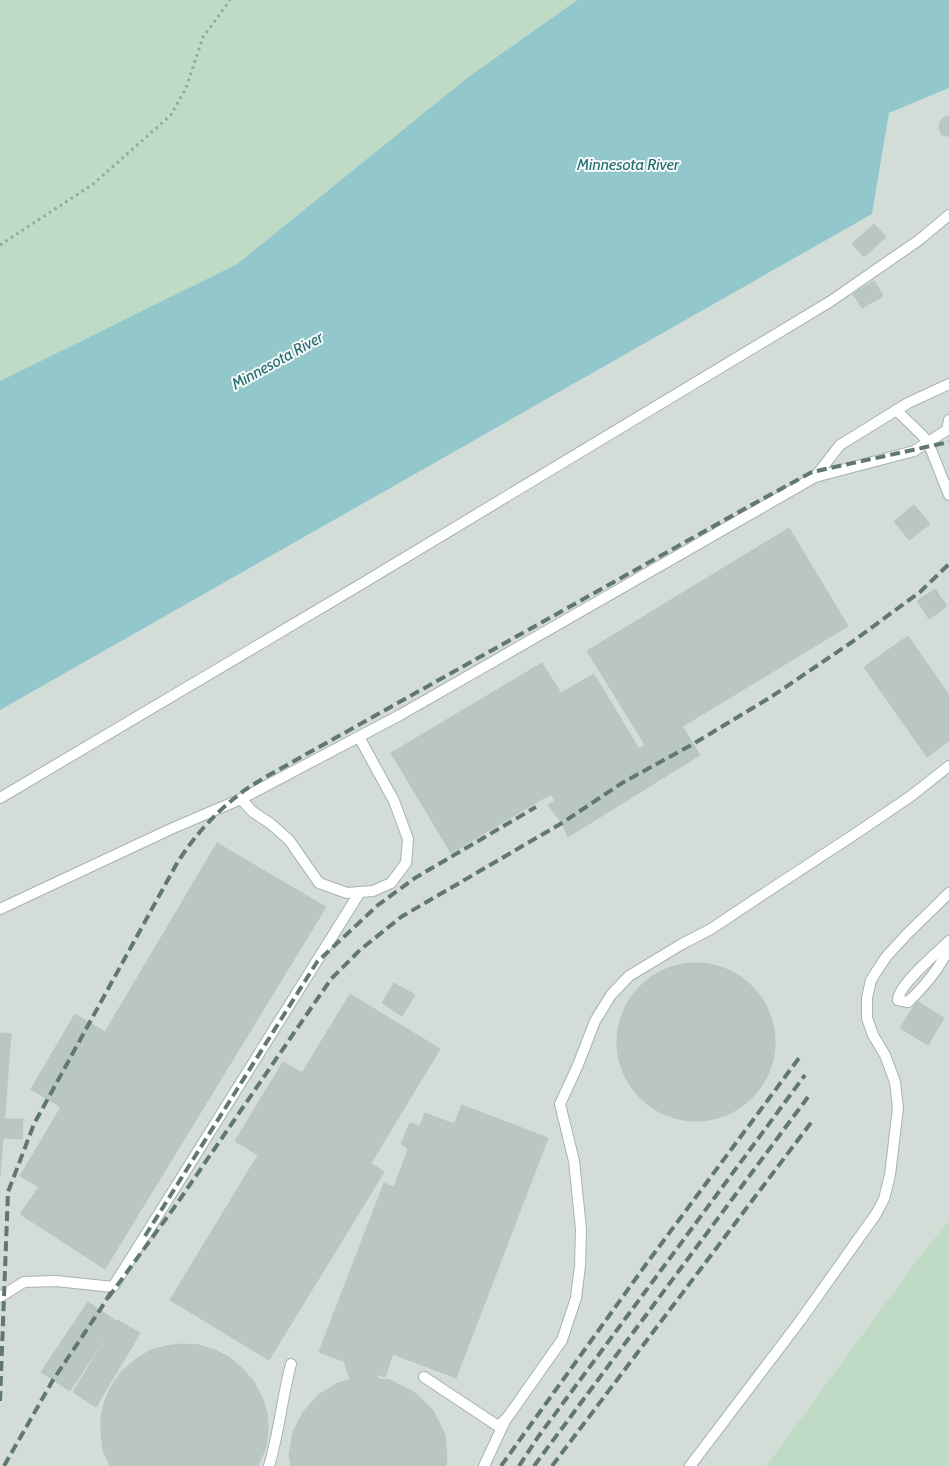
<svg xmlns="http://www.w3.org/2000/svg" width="949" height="1466" font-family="Cabin,sans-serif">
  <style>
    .built { fill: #d3dcd7 }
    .green { fill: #c0dbc5 }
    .water { fill: #92c7cc }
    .building { fill: #bac7c1; stroke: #b7c6bf }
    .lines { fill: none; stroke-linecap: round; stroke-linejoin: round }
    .service-casing { stroke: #a7b4af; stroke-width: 12 }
    .path { stroke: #88ad9f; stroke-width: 3; stroke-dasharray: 2.5 4; stroke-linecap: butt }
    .service { stroke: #fff; stroke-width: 10 }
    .rail { stroke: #607870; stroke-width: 4; stroke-dasharray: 10 5; stroke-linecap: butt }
    .labels { text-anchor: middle; stroke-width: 4; stroke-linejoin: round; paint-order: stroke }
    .water-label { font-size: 16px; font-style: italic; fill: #256c73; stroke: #f5f9f7 }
  </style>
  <rect width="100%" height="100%" fill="#e4ece8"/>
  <path class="built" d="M949,88V1220L917,1260L766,1466H0V710L872,214L889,113Z"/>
  <g class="green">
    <path d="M0,0H577L467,78L237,264L0,381Z"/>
    <path d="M949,1220V1466H766L917,1260Z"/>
  </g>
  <path class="water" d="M577,0H949V88L889,113L872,214L0,710V381L237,264L467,78Z"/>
  <g class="building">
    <path d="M944,117H949V136H944L941,134L939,128L940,122Z"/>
    <path d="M874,224L886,237L864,257L852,244Z"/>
    <path d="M874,281L883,296L862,308L853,294Z"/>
    <path d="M914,505L930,524L909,540L894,521Z"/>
    <path d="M789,528L848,626L647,748L587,651Z"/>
    <path d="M935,589L947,606L929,619L917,601Z"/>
    <path d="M908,636L949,695V741L927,757L864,667Z"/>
    <path d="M542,663L561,693L594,674L639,749L555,801L551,794L451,853L391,753Z"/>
    <path d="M682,726L700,755L568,837L562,823L548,805L645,745L647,748Z"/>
    <path d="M217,843L326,907L105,1269L20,1214L39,1187L20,1176L61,1107L31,1089L75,1014L105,1032Z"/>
    <circle cx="696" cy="1042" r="79"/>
    <path d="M394,983L415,995L402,1016L382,1003Z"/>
    <path d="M350,994L440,1049L371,1163L384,1172L269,1360L170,1300L258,1155L235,1141L283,1062L302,1073Z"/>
    <path d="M917,1001L944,1018L928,1045L900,1028Z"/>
    <path d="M0,1033L11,1034L0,1177Z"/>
    <path d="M462,1105L548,1138L456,1378L393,1354L385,1377L319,1352L384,1183L394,1187L408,1149L401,1144L410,1123L420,1126L425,1113L454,1124Z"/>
    <path d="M4,1119H23L22,1139L3,1138Z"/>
    <path d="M88,1302L116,1321L70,1391L41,1372Z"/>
    <path d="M117,1320L140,1333L96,1407L73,1392Z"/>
    <path d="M182,1344L199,1345L215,1350L230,1358L243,1369L254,1382L262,1397L267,1413L268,1430L266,1447L258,1466H110L103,1450L101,1434V1417L105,1400L112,1385L122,1371L135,1360L149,1351L165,1346Z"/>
    <path d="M344,1361L378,1374V1379L350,1380Z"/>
    <path d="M378,1379L390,1380L414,1392L433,1410L445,1435L447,1461L446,1466H291L289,1455L293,1432L303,1412L318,1395L338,1383L350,1380Z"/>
  </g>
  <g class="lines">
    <defs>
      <g id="service">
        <path d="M896,410L922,435L928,442L949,495"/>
        <path d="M815,477L914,451L947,430L949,420"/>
        <path d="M0,798L358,586L831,301L919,240L949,215"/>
        <path d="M241,799L253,812L271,824L289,840L319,883L347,893L373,891L391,883L406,863L408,839L394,801L359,737"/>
        <path d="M0,909L173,828L241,799L400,715L815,477L840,445L908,403L949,384"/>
        <path d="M949,941C937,953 898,985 898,1000L908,1002C925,986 939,970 949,948"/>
        <path d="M0,1297L24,1282L56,1281L113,1287L360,892"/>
        <path d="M424,1377L498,1426L507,1418L562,1340L576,1298L580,1266L581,1229L574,1161L560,1104L578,1065L595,1021L611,995L629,976L682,944L711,929L753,901L855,834L911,796L949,766"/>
        <path d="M269,1466C279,1433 282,1398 291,1364"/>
        <path d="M484,1466L505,1421"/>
        <path d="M690,1466L800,1321L876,1214L884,1199L890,1175L898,1108L895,1082L885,1055L873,1035L867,1018V998L871,980L886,957L907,934L949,893"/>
      </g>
    </defs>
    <use href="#service" class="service-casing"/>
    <path class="path" d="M0,245L92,185L171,115L186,88L203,37L230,0"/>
    <use href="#service" class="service"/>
    <g class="rail">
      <path d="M145,1236L317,962L378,905L415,878L536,807"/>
      <path d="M108,1298L176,1205L331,979L360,950L401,917L562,823L622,783L693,744L771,697L852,642L920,592L949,564"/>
      <path d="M0,1401L8,1192L34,1124L176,865C191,840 213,815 236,797C244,790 253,785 262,779L746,508L812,472L949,442"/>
      <path d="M4,1466L53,1380L100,1310L111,1292"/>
      <path d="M501,1466L647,1263L799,1058"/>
      <path d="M519,1466L538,1437L805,1075"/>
      <path d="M534,1466L808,1097"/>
      <path d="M552,1466L813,1120"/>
    </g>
  </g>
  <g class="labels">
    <g class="water-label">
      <text x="628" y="170">Minnesota River</text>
      <text transform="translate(277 360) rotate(-29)" y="6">Minnesota River</text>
    </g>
  </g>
</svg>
